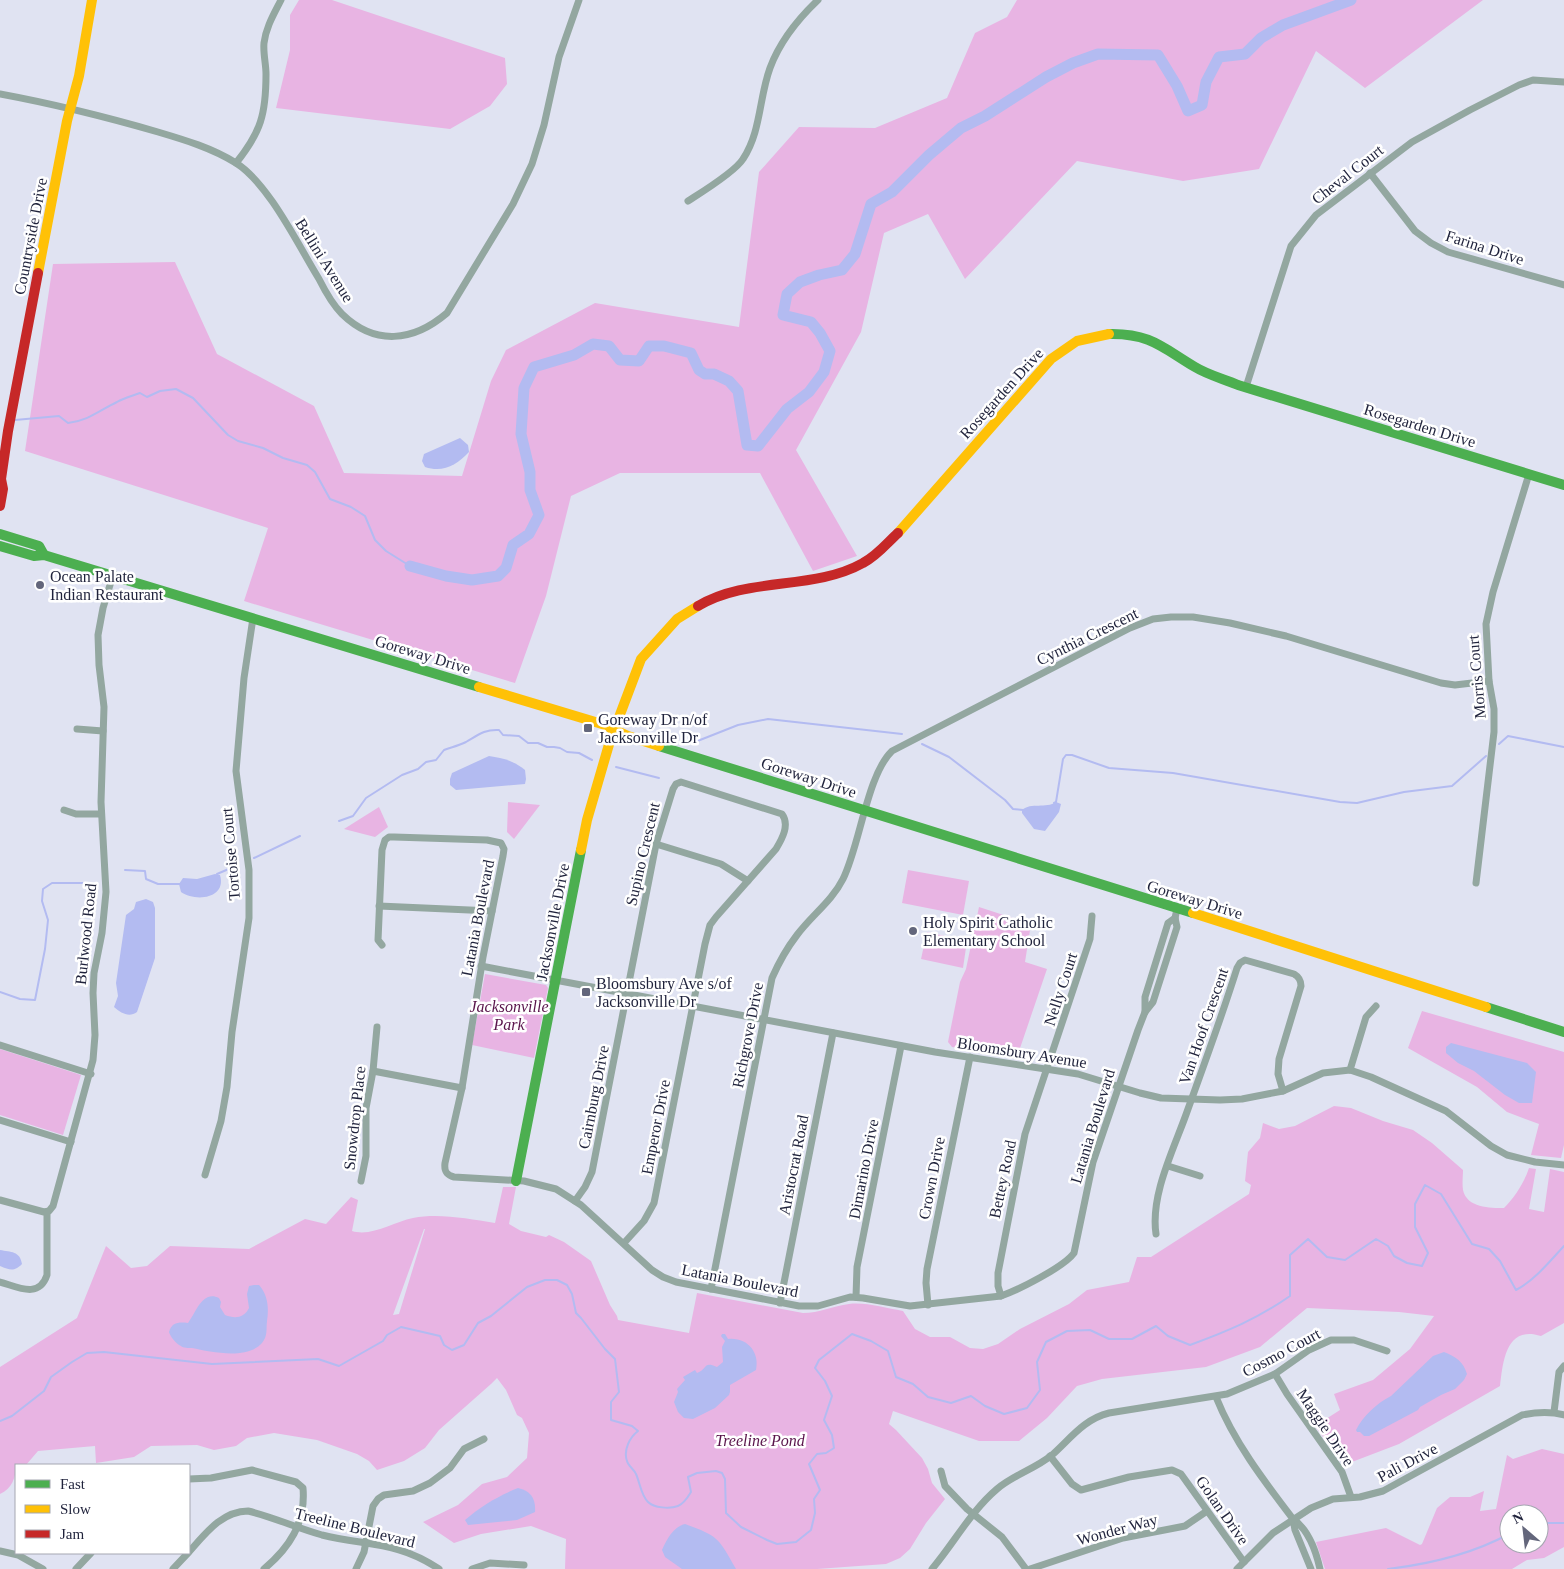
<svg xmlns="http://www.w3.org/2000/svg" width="1564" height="1569" font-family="Georgia,serif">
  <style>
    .green { fill: #e8b4e3; fill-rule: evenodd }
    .water { fill: #b3bbf1 }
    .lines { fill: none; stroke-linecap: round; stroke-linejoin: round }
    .stream { stroke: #b3bbf1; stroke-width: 2 }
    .river { stroke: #b3bbf1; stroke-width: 11 }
    .street { stroke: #93a7a0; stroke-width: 7 }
    .fast { stroke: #4caf50; stroke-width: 10 }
    .slow { stroke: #ffc107; stroke-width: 10 }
    .jam { stroke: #c62828; stroke-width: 10 }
    .poi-dot { fill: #63667b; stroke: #fff; stroke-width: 2 }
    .labels { text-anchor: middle; stroke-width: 5; stroke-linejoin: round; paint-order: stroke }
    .street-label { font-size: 16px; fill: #1f223b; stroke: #fff }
    .poi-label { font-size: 16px; fill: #1f223b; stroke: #fff; text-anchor: start }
    .park-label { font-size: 16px; font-style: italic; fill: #59144b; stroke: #fff }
  </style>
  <rect width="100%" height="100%" fill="#e0e3f2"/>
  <g class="green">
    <path d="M299,0H332L505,58L507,84L490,106L450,129L276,108L290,50V15Z"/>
    <path d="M1017,0H1483L1365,88L1316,51L1259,169L1183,181L1077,161L965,279L928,214L884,233L861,332L796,450L857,556L813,571L760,473H620L571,496L546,596L515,683L244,601L268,528L25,451L53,264L175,262L217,354L314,406L344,473L462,476L491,381L506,350L595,303L739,327L759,172L799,127L875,128L947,98L975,33L1007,17Z"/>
    <path d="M508,802L540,805L514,839L507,832Z"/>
    <path d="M379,807L388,827L375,837L344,829Z"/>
    <path d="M908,870L969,881L963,915L902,903Z"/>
    <path d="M979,907L1031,924L1025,962L1047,969L1017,1057L952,1047L948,1042L960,982L966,969Z"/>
    <path d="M927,932L967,941L963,968L921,959Z"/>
    <path d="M485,974L546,985L548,988L534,1058L472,1045Z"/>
    <path d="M1422,1011L1564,1052V1145L1561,1158L1531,1155L1539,1124L1507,1112L1477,1087L1408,1048Z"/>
    <path d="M0,1049L81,1075L63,1135L0,1115Z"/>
    <path d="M1334,1106L1351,1108L1383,1121L1413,1130L1432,1143L1463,1170C1463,1176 1462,1183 1463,1190C1467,1208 1490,1208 1504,1208C1515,1197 1524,1183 1529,1168L1536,1169L1529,1209L1544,1212L1550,1169L1564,1172V1323L1541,1336C1506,1325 1503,1361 1500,1386L1399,1444L1344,1465L1315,1426L1340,1410L1334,1394L1373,1380L1410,1349L1434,1316L1399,1312L1307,1308L1260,1347L1206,1367L1102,1379L1077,1386L1047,1418L1019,1441H979L893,1411L889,1424L896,1430L922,1458L928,1469L932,1483L945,1499L926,1523L910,1549L900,1558L886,1564L817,1569H565L566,1539L531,1526L481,1534L454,1543L423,1522L458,1505L482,1484L507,1477L527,1458L529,1433L522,1418L517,1415L506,1390L497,1378L491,1384L439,1430L425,1448L404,1461L377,1470L369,1461L357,1454L317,1440L274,1433L247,1438L236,1446L214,1450L197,1445L151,1446L134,1457L96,1463L95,1446L38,1451L26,1465H16C16,1477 12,1489 0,1494V1367L77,1318L106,1246L131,1268L147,1266L170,1246L249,1249L305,1219L326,1224L351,1197L358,1200L352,1231C372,1237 393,1222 413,1218C440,1213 468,1219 495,1223L503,1187H516L509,1224L521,1231L546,1237L549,1235L564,1242L591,1261L610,1305L617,1316L618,1320L689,1333L697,1293L803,1313C819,1313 833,1306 849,1304C866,1302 885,1308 903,1311L915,1329L930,1337H950L970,1348L983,1349L998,1344L1020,1329L1069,1304L1087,1290L1129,1282L1137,1257H1151L1249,1194L1251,1185L1245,1181L1248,1152L1260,1138L1263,1123L1279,1129L1295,1126ZM425,1229L399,1314L393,1315L424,1229Z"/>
    <path d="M1542,1449L1564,1454V1547L1544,1558L1527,1560L1512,1569H1325L1316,1542L1386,1528L1420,1545L1422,1544L1437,1508L1450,1497H1470L1484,1491L1480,1511L1496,1509L1507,1455L1513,1459ZM1509,1514H1539V1544H1509Z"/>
  </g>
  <g class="water">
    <path d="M460,438L468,445L469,452C457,465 443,473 425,467L422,461L424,454Z"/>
    <path d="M489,756C503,758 514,761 525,770L526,779L525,784L456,790L450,785V779L452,773Z"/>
    <path d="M1056,802L1061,804L1059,812L1045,831L1034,829L1022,813V810C1031,802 1046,809 1056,802Z"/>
    <path d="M215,874L220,875C227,899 195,902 181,892L179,884L183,878L197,879Z"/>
    <path d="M146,899L153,902L155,908V958L137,1012C129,1018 121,1013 114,1007L118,996L116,983L126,915L134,909L136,902Z"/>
    <path d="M1451,1043L1527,1063L1536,1072L1532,1103H1519L1505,1095L1474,1071L1458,1063L1446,1053V1047Z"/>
    <path d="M0,1250C11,1252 20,1251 22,1264C14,1272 10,1270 0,1266Z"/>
    <path d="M254,1285H259C268,1295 269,1308 267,1321C266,1329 268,1336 262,1343C247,1360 211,1352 192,1348C189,1348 183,1348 181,1346C176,1344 170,1336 169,1332C172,1322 179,1322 188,1323C196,1313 202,1290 219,1298L221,1302L220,1307L225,1315C235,1319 244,1318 249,1308L247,1294L249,1286Z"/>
    <path d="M722,1334H725L728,1339C747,1337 760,1352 756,1370L730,1385V1392L729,1395L715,1408L693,1419L684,1418L678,1412L674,1402L678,1392L677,1389L685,1380L683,1377L695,1370L697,1373C708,1369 703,1361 717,1367L723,1362L722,1347L725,1341L721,1336Z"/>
    <path d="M1444,1352C1456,1357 1463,1361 1467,1374L1464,1380L1455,1389L1441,1395L1420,1407L1418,1410L1369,1436H1364L1360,1432H1357L1356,1430C1363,1416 1377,1403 1391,1396L1433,1356Z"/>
    <path d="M518,1488C531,1491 536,1499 535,1512L517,1520L468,1525L465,1520C481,1506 498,1496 518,1488Z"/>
    <path d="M685,1524C719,1536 719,1539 736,1569H682L665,1557L662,1550C667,1539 673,1527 685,1524Z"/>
  </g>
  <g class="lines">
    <g class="stream">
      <path d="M15,420L59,416L68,423C88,421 100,410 117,402C124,398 132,396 140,393L147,397L160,391L176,389L193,398L228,435L238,441L263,448L283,458L307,465L315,472L330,499L351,507L365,516L375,540L386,551L410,566"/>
      <path d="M695,742L738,725L768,719L902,734"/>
      <path d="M922,744L949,757L1005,800L1013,809L1023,810"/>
      <path d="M1499,744L1508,736L1564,747"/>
      <path d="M616,767L659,778"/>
      <path d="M1054,803L1056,802L1063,759L1066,755H1072L1109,768L1173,773L1340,802L1357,803L1404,792L1452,786L1486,756"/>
      <path d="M339,821L353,816L366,798L402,775L418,769L426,762L436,760L444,750C452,747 458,746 466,742C478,735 485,729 499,730L503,735L519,736L528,743H538L547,747H554L560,748L567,752L579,753L592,760"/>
      <path d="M254,858L300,836"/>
      <path d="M125,870L145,871L146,879L158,884H181"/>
      <path d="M217,874L238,865"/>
      <path d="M0,992L20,999L35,1000L45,949L48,920L42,901L43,889L52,883H84"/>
      <path d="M0,1421L12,1416L44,1391L51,1377L72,1362L87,1353L104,1352L212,1364L318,1359L339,1366L383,1341L387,1335L401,1327L440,1336L444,1345L452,1350L464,1345L478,1323L491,1316L527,1287L545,1280H557L567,1285L572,1294L576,1313L581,1318L605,1349L615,1359L619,1392L611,1402V1420L632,1426L638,1431C630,1437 623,1450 627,1461C628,1466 634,1469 636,1474C640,1483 641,1495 648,1502C654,1508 670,1509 678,1506C683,1504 688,1497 691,1492L688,1477L697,1473L716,1471L722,1473L725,1479L726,1513L741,1527L767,1540L777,1544L796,1542L811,1530L815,1513L814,1499L820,1490L809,1464L817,1454L826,1453L834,1448L832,1435L824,1420L832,1396L825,1381L815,1368L819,1360L852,1334L871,1341L888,1351L896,1377L913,1384L928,1397L951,1403L971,1396L985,1406L1004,1414L1027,1408L1040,1390L1037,1362L1046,1342L1067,1331L1090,1330L1109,1339H1132L1156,1326L1168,1336L1190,1345C1228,1331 1257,1319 1290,1296V1255L1308,1239L1327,1257L1345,1260L1376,1239L1388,1246L1394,1256L1407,1263L1422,1266L1428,1253L1415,1227V1204L1425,1185L1441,1194L1472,1244L1489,1249L1500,1261L1516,1290C1535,1280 1550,1261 1564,1246"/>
      <path d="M1539,1523H1564"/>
      <path d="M1388,1569C1430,1564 1472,1554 1509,1534"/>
    </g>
    <path class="river" d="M410,566L446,576L472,580L498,576L506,568L513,545L529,534L539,515L530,490V472L521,434L524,388L534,367L574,355L593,344L609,346L620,360L639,361L649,346H664L691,353L699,370L705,374H714L729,381L738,391L747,445L758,446L787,409L809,392L824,372L830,351L820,333L811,322L783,315L787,294L800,282L819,275L842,270L855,254L871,204L892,192L929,155L961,128L985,116L1046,77L1073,63L1098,54L1158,55L1177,86L1188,111L1202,105L1206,82L1219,57L1245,54L1261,38L1283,25L1351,0"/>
    <g class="street">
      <path d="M0,94C54,104 106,117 158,132C185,140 212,148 236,163C269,184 298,245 319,279C325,291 332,304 342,314C375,346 413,342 447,313L513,204L532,164L544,125L559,57L579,0"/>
      <path d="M236,163C261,132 266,114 266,74C266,64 263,53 264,43C266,27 274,14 281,0"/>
      <path d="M1370,173L1415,231L1431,243L1448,252L1564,285"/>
      <path d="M688,201C702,192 735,172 743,159C761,132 759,98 770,68C780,41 798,19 818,0"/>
      <path d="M1246,387L1291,246L1316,215L1412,142L1470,110L1519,85L1533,80L1564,82"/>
      <path d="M77,729L103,731"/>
      <path d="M64,810L76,814H101"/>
      <path d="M656,844L721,864L748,881"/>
      <path d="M1476,883L1494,732V709L1489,681L1486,624L1493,592L1529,474"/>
      <path d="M379,906L492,911"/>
      <path d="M382,945L378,940L382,850L385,840L389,837H394L487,840L501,843L504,849L503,856L483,957L462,1088L445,1163C444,1171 446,1175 454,1177L524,1181L556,1189L581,1205L652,1270L663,1277L676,1282L799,1306H818L850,1297L863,1298L910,1306L1001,1296C1018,1290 1064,1267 1074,1253L1093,1162L1138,1030L1145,1012L1153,1002L1177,927L1175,918L1177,909"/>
      <path d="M481,966L935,1052L1078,1074L1140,1093L1161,1098L1220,1100L1242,1099L1283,1091L1323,1073L1350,1070L1371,1077L1446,1111L1491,1146L1507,1155L1535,1162L1564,1165"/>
      <path d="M1145,1012V997L1168,923L1175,918"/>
      <path d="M0,1045L91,1074"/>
      <path d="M1350,1070L1366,1017L1376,1006"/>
      <path d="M373,1071L462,1088"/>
      <path d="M0,1120L71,1142"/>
      <path d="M1168,1166L1200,1176"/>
      <path d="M205,1175L221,1121L227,1087L232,1032L249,918V870L236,771L244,678L253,618"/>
      <path d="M361,1181L366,1156V1108L373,1071L377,1027"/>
      <path d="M0,1200L44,1212L49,1211L53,1206L93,1060L95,1035L93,993L94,973L102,933L106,892L101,802L104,707L99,665L98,635L103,608L113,575"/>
      <path d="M575,1201L585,1187L592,1172L656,844L673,789L676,784L681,782L782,814C790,825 782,839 776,849L716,917L710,925L705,944L654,1203L644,1221L624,1243"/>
      <path d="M1156,1234C1150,1194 1175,1147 1188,1109C1205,1062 1222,1016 1237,968L1240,963L1245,960L1294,974C1299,977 1301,980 1301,986L1279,1059L1278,1074L1283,1091"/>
      <path d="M0,1282C18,1287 39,1299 47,1275V1212"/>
      <path d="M711,1289L772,978C779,962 787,948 797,935C812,915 832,901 843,879C860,845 867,775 892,751L1130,628L1153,619L1171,617H1193L1230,623L1286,636L1441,683L1455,685L1489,681"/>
      <path d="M1001,1296L998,1286V1273L1025,1134L1090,939L1092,916"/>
      <path d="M856,1297L857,1267L901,1046"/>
      <path d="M780,1303L833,1033"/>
      <path d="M928,1305L926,1283L927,1269L970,1057"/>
      <path d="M1275,1374L1287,1394L1342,1472L1351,1497"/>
      <path d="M1216,1397C1234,1442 1264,1481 1293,1519C1309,1530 1316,1551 1320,1569"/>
      <path d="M1554,1412L1559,1372L1564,1366"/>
      <path d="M1050,1456L1072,1484L1081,1490L1129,1477L1172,1470L1181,1474L1244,1562"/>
      <path d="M941,1471L945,1486L967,1509L1002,1537L1026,1569"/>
      <path d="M189,1479L211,1478L252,1470L296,1482L303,1488C306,1523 289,1548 264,1569"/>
      <path d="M1293,1519L1295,1530L1311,1569"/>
      <path d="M0,1551L18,1555L43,1569"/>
      <path d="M189,1552C205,1534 222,1511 248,1511C273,1517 297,1528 322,1535C366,1546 398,1541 439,1569"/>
      <path d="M76,1569L91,1553"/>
      <path d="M173,1569L188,1553"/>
      <path d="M356,1569L364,1552L373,1506L378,1499L384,1495L413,1491L430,1483L450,1468L464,1449L484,1439"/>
      <path d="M472,1569L490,1563L524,1565"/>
      <path d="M932,1569C954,1543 971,1511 997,1489C1013,1475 1035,1469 1052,1455C1070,1439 1084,1419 1109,1413L1227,1394L1275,1374L1309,1350L1331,1340H1354L1387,1351"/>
      <path d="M1030,1569L1123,1538L1185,1526L1207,1511"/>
      <path d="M1237,1569L1273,1533L1311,1508L1333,1499L1360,1497L1383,1491L1522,1415C1536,1412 1550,1411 1564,1415"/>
    </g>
    <g class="fast">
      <path d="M1109,334C1150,333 1163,348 1195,367C1208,375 1224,379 1238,385L1564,485"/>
      <path d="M0,534L39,546L44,555"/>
      <path d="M0,546L34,556L44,555L479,687"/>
      <path d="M659,746L1193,913"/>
      <path d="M1486,1007L1564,1032"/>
      <path d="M516,1181L581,850"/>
    </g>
    <g class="slow">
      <path d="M38,273L67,121L79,76L92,0"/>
      <path d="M898,533L1051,359L1077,341L1109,334"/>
      <path d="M479,687L602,724L628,736L659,746"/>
      <path d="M581,850L587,820L610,741L641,659L677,619L698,606"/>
      <path d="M1193,913L1486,1007"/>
    </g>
    <g class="jam">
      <path d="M0,506L3,489L1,479L8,431L38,273"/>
      <path d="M698,606C748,576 813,591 863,563C877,556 887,543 898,533"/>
    </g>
  </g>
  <g class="poi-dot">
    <circle cx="40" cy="585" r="5"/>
    <rect x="583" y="723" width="10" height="10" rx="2.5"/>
    <circle cx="913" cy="931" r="5"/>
    <rect x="581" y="987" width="10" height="10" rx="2.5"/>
  </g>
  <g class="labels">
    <g class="street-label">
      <text transform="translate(1347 174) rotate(-38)" y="6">Cheval Court</text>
      <text transform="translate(30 236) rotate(-79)" y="6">Countryside Drive</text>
      <text transform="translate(1485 247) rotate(18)" y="6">Farina Drive</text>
      <text transform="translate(325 260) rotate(58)" y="6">Bellini Avenue</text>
      <text transform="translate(1001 393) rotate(-48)" y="6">Rosegarden Drive</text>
      <text transform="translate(1420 425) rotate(17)" y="6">Rosegarden Drive</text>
      <text transform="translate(1087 636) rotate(-26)" y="6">Cynthia Crescent</text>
      <text transform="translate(423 654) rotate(17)" y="6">Goreway Drive</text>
      <text transform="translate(1476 677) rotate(-95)" y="6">Morris Court</text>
      <text transform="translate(809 777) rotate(18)" y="6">Goreway Drive</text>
      <text transform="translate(230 854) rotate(-95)" y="6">Tortoise Court</text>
      <text transform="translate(642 854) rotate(-77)" y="6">Supino Crescent</text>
      <text transform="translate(1195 899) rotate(17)" y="6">Goreway Drive</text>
      <text transform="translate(477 918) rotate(-79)" y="6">Latania Boulevard</text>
      <text transform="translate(552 922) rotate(-79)" y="6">Jacksonville Drive</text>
      <text transform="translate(85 934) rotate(-84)" y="6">Burlwood Road</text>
      <text transform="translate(1060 989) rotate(-72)" y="6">Nelly Court</text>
      <text transform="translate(1203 1026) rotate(-71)" y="6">Van Hoof Crescent</text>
      <text transform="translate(747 1035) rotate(-79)" y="6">Richgrove Drive</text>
      <text transform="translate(1022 1052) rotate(9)" y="6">Bloomsbury Avenue</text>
      <text transform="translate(593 1097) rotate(-79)" y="6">Cairnburg Drive</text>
      <text transform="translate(354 1118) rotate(-84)" y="6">Snowdrop Place</text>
      <text transform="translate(1092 1126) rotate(-73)" y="6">Latania Boulevard</text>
      <text transform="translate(655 1127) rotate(-79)" y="6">Emperor Drive</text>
      <text transform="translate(793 1165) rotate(-79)" y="6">Aristocrat Road</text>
      <text transform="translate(863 1169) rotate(-79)" y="6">Dimarino Drive</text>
      <text transform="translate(931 1178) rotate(-79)" y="6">Crown Drive</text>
      <text transform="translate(1002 1179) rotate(-78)" y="6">Bettey Road</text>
      <text transform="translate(740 1280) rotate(11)" y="6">Latania Boulevard</text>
      <text transform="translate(1281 1352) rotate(-28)" y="6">Cosmo Court</text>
      <text transform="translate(1326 1427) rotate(56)" y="6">Maggie Drive</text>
      <text transform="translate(1407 1462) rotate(-28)" y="6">Pali Drive</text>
      <text transform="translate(1223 1510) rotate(55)" y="6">Golan Drive</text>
      <text transform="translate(355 1527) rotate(14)" y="6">Treeline Boulevard</text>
      <text transform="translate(1117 1529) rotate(-15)" y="6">Wonder Way</text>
    </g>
    <g class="poi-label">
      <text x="50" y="582">Ocean Palate<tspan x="50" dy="18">Indian Restaurant</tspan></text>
      <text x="598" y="725">Goreway Dr n/of<tspan x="598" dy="18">Jacksonville Dr</tspan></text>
      <text x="923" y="928">Holy Spirit Catholic<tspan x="923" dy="18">Elementary School</tspan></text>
      <text x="596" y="989">Bloomsbury Ave s/of<tspan x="596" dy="18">Jacksonville Dr</tspan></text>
    </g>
    <g class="park-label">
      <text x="509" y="1012">Jacksonville<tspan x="509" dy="18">Park</tspan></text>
      <text x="760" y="1446">Treeline Pond</text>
    </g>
  </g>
  <rect x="15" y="1464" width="175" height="90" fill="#ffffff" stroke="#a5a7b1"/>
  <rect x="25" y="1480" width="25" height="8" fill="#4caf50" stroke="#a5a7b1"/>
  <text x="60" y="1489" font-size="15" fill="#1f223b">Fast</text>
  <rect x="25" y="1505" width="25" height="8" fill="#ffc107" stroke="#a5a7b1"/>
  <text x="60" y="1514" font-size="15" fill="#1f223b">Slow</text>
  <rect x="25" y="1530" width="25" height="8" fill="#c62828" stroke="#a5a7b1"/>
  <text x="60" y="1539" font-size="15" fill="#1f223b">Jam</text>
  <g transform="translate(1524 1529) rotate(332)"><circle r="24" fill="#ffffff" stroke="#a5a7b1"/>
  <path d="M0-4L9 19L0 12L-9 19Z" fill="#63667b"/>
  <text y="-8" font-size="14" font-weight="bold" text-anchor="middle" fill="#1f223b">N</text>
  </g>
</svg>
